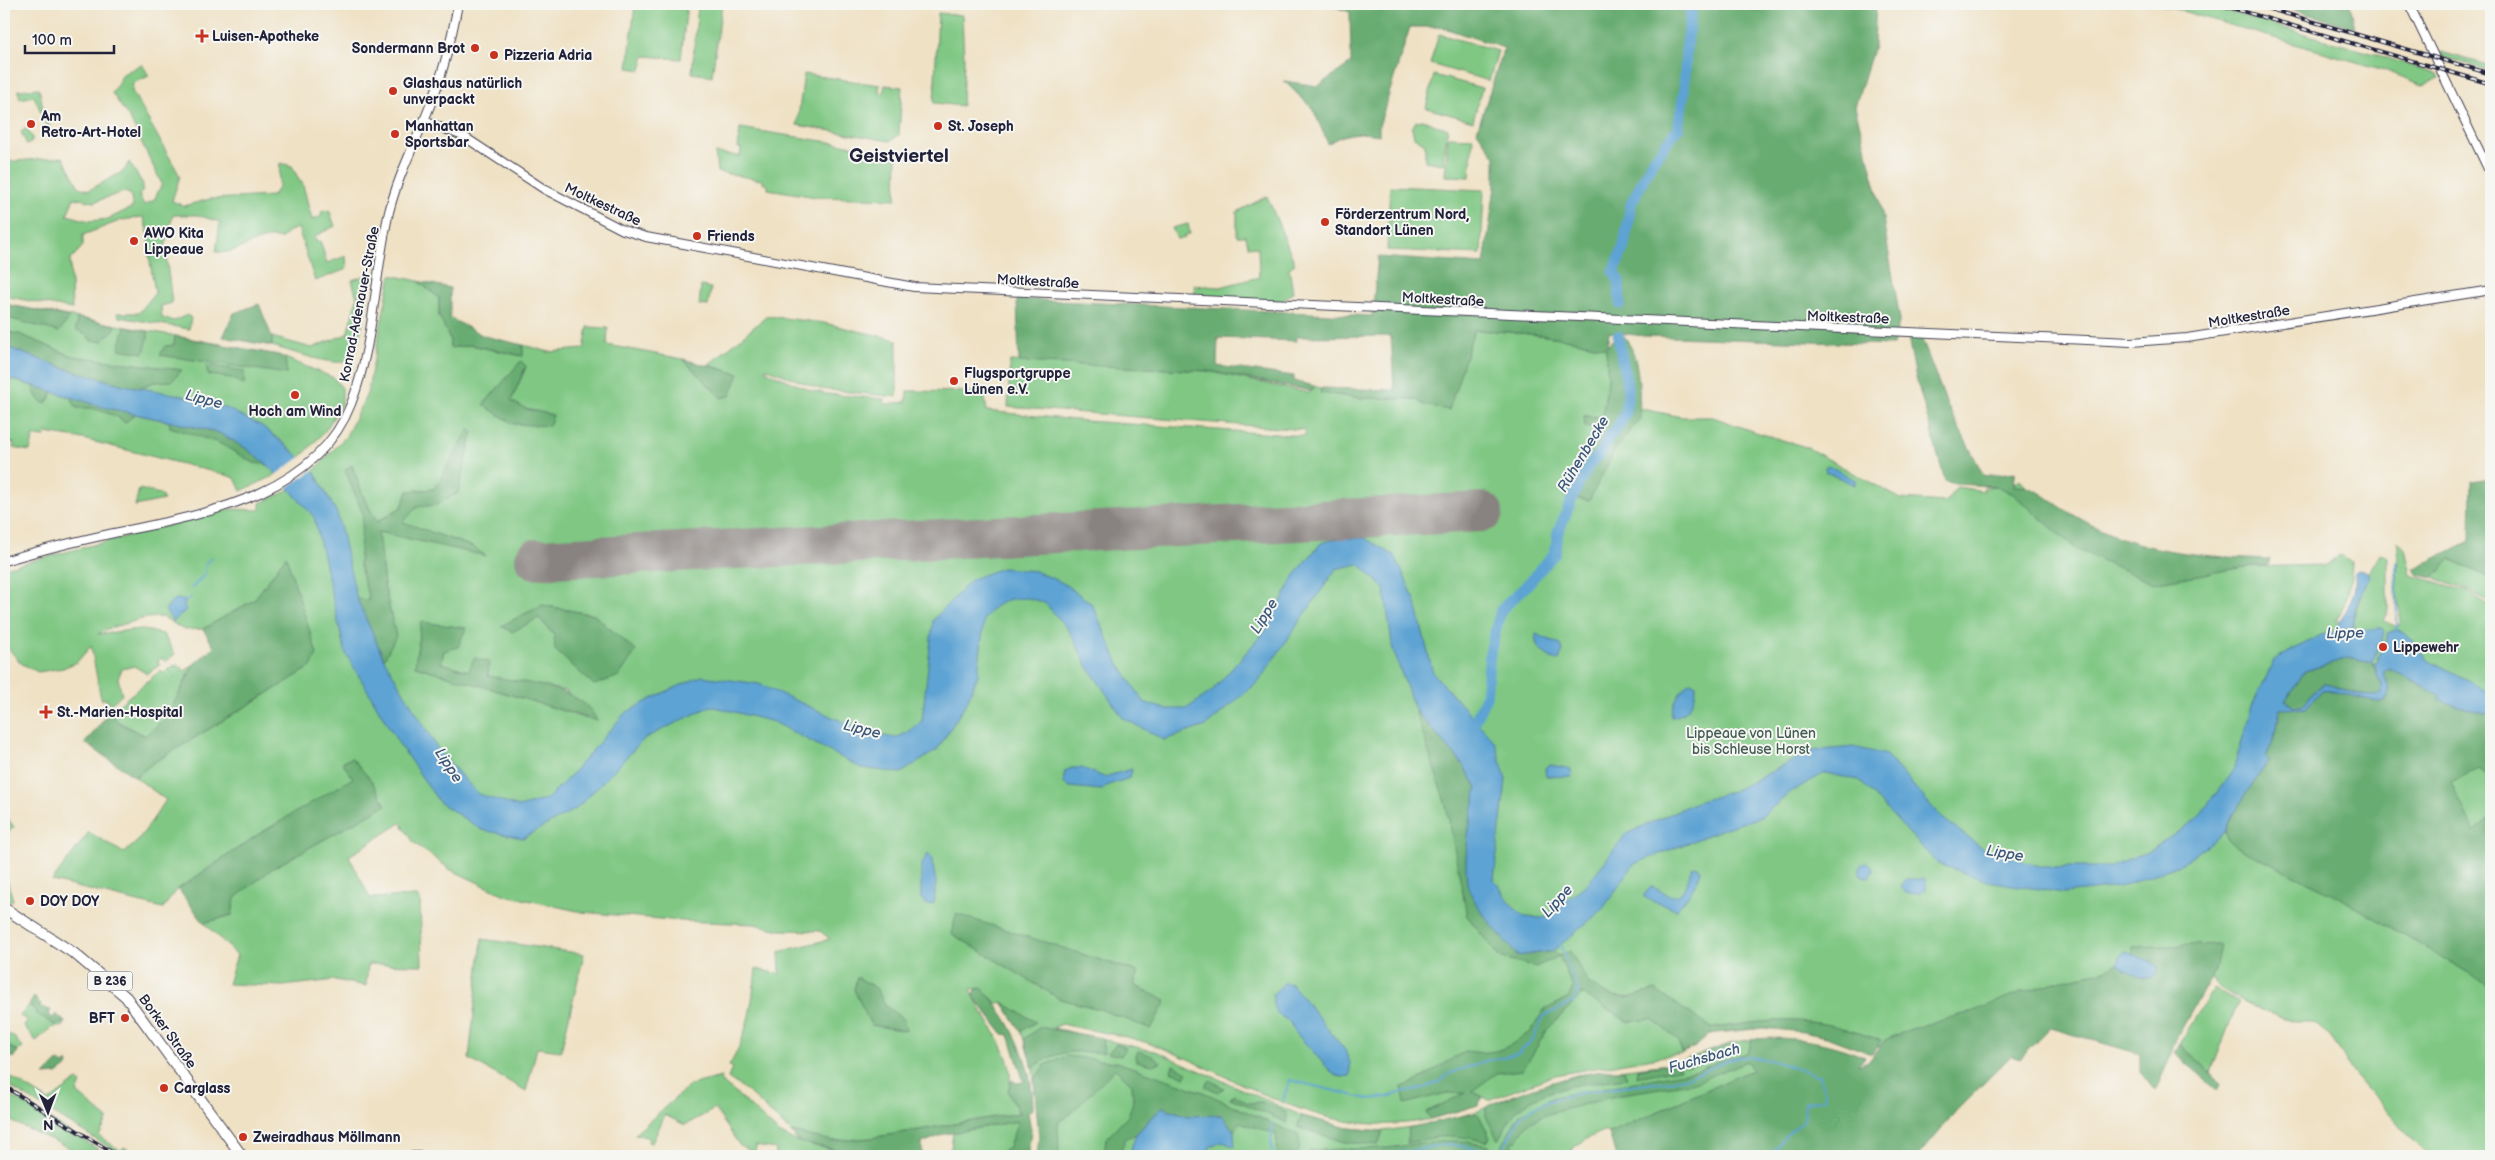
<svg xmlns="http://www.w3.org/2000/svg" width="2495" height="1160" font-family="'Balsamiq Sans',sans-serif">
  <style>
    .green { fill: #7fc783; stroke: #50745f; fill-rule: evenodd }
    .forest { fill: #67ac71; stroke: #446756 }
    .water { fill: #5da3d3; stroke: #406287; fill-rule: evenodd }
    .pier { fill: #efe1c4 }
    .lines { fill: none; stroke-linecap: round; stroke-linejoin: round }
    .stream { stroke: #5da3d3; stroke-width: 2 }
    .river { stroke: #5da3d3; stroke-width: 11 }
    .runway { stroke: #888280; stroke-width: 40 }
    .tertiary-casing { stroke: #413f50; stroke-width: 10 }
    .primary-casing { stroke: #413f50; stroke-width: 12 }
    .tertiary { stroke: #fff; stroke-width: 8 }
    .primary { stroke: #fff; stroke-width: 10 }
    .rail-casing { stroke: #22223b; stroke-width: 4 }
    .rail { stroke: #f6f6f2; stroke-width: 2; stroke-dasharray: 5.5; stroke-linecap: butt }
    .poi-dot { fill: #c8321e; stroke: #f6f6f2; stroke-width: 2 }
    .labels { text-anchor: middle; stroke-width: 4; stroke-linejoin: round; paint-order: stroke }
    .shield { fill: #f6f6f2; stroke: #626272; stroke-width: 1 }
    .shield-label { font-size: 12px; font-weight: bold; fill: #22223b }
    .poi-label { font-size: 14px; font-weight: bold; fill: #22223b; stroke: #f6f6f2; text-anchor: start }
    .street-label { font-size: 14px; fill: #22223b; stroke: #f6f6f2 }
    .park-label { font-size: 14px; fill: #435c54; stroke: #f6f6f2 }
    .water-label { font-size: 15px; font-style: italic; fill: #3a5678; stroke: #f6f6f2 }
    .district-label { font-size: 19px; font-weight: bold; fill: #22223b; stroke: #f6f6f2 }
  </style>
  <rect width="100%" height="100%" fill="#f6f6f2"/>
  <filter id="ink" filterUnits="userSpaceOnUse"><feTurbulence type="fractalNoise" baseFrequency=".02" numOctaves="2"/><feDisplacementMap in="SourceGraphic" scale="10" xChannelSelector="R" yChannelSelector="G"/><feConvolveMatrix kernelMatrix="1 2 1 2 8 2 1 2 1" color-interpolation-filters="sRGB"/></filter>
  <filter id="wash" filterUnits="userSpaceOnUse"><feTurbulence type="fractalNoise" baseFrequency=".0096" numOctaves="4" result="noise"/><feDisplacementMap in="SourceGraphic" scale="20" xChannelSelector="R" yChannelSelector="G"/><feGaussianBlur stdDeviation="1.12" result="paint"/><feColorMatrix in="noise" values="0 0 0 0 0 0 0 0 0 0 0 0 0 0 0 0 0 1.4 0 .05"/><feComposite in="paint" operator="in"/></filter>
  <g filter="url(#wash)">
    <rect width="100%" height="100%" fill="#efe1c4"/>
    <g class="green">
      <path d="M635,4H687L681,59L645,56L641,70L628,68Z"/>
      <path d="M698,4H722L712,76L692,73Z"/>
      <path d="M2158,4H2202L2388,58L2438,75L2440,79L2423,85L2384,70Z"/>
      <path d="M938,13L962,15L964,60L962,106L934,103Z"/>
      <path d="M1439,34L1498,51L1489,81L1430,64Z"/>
      <path d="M2441,52L2491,66V71L2442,57Z"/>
      <path d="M142,64L149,76L133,83L132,91L180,176L172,201L184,206L210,199L273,196L279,186L280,163L292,166L300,182L302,181L312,220L322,216L321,212L329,210L335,226L315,236L316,242L320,241L327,263L346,256L347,269L315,281L298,228L287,232L281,239C258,232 239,256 216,252L220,222L197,215H173L165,247L172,303L161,306L162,318L174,321L187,315L191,318L189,329L119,317L117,313H139L155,293L148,249L150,239L143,217L122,220L83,235V246L70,260L72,309L4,296V162L63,157L79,187L89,190L124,171L129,162L143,184L142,192L139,195L144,205L154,200L162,184L131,121L112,93L123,74ZM124,192L130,194L133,207L108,219L90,221L67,215L74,198L94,202Z"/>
      <path d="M804,74L880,85L879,92L883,94L885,85L902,87L899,135L890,141L797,125Z"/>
      <path d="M1434,75L1482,88L1473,121L1426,108Z"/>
      <path d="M39,88L44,113L51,130L49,131L34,96L20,99L18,90Z"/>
      <path d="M1423,120L1435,125L1448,128L1443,164L1425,161V144L1414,137L1412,128L1416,121Z"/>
      <path d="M26,128L32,137V142L27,145L21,132Z"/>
      <path d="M740,128L893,152L897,157L896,199L816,197L768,189V185L763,183L762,180L717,172L715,153L740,156L741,148H738Z"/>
      <path d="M1448,137L1473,138L1470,177L1445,176Z"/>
      <path d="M1390,186L1484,190L1481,254L1387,250Z"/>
      <path d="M1267,196L1295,264L1289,268L1293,292L1283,301L1195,296L1194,285L1220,287L1259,277L1258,248L1248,246L1246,236H1237V212Z"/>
      <path d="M1188,224L1190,234L1184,235L1185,238L1177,239L1172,228Z"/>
      <path d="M373,273L357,349L350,361C333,367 291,351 272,346V337L312,348L347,334L357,298L352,280Z"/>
      <path d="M391,275L418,281L439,298V316L450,339V348L471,345L522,356L523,345L549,352L584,349L588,327L608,328L607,345L683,359L721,398L739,374L708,365L767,316L824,323L897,340V397L820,389L766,368V371L810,390L827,394L885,399L884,404L906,402L907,391L984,392L987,411L1086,421L1305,436V430L1008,407L1010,361L1208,371L1309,393L1314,386L1320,388L1321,393L1360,398L1415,399L1426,406L1474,330C1519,332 1563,336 1606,348L1608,380L1602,417L1585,416L1597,426L1576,471L1618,404L1682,417H1713L1752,431L1806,447L1901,499L1945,502L1957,487L1984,491L1983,488L2002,485L2015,472L2014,484L2020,480L2038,500L2102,539L2245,567L2326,565L2339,556L2352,562C2351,584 2347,603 2336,621L2352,622L2363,589L2370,577L2369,572L2380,553L2388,557V609L2384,621L2397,627L2401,622L2397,593L2398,541L2405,549L2411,575L2466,591L2491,606V1156H2428C2404,1129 2377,1102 2354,1074C2343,1059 2336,1039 2320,1028C2312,1022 2301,1023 2291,1020C2264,1012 2229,999 2211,978L2102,1015L1884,1049L1793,1022L1723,1031L1680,1041L1682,1053L1555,1075L1489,1100L1472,1091L1426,1112L1431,1119C1319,1143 1247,1078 1148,1043C1121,1034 1090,1031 1062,1024L1053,1028L1158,1052L1302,1116L1348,1128L1383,1131L1425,1125L1474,1113L1508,1097L1576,1075L1677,1063L1733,1043L1752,1039L1748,1053L1752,1070L1609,1133L1604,1131L1586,1139L1572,1149L1574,1156H1518L1516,1153L1506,1156H1294L1298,1153L1292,1137L1275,1156H1043L1045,1065L1034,1080L1033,1068L1021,1031L1035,1022L1002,1002L997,1004L982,988L971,989C982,1021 1020,1055 1008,1091L1019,1113L871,1138L833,1141L791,1132L747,1091L728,1078L732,1068L729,1066C748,1035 752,1004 756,969L780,974L779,952L830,939L820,931L780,930L754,924L682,921L582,912L505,895L451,870L414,843L401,823L349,856L370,898L417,896L420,900L422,965L368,964L366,986L335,980L283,986L228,984L237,955L204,923L232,915L235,898L272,868L385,805L259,834L178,889L163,908L52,881L89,832L124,853L138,841L166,800L135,777L153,763L311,667L286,557L254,600L203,629L184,630L163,617L145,618L107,629L98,634L140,629L163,634L175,654L165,662L162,658L158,661L160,665L147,674L134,666L122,669L118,678L122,695L110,704L105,698L102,700L100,694L91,646L77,662L63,668L38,672L22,664L4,644V568L232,509L260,510V503L281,494L311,474L346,436L367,394ZM526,367L511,401L526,409L553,415L549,426L483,405ZM471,429L473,432L458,493L436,505L417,506L402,522L473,547L377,532L384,585L391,615L362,494L376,522L402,507L408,491L434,489ZM542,605L594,615L636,651L554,635L539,618L502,626ZM421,622L444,651L441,663L469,671L488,662V676L566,691L586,719L549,706L415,666Z"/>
      <path d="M701,286L711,288L708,306L699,305Z"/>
      <path d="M4,304L278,355L334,378L342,388V403L326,430L300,458C254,411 200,399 139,388L154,382L172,381L181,370L72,356L19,334L4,332Z"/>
      <path d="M4,377L103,407L217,432L268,465L276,475L241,491L235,478L226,475L83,439L46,433L45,437L34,436L30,451L13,448L14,443L4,441Z"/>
      <path d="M139,489L160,494L164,500L135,506Z"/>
      <path d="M2451,559L2491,579V602L2461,587L2433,578Z"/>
      <path d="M178,664L185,671L194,664L167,717L146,736L118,722L110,712L161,670L163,673Z"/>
      <path d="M4,814L14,827L6,834Z"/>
      <path d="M4,870L13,900L10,902L4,899Z"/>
      <path d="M482,939L584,954L561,1051L537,1048L526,1091L469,1059Z"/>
      <path d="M2214,988L2238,1002L2211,1072L2179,1044Z"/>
      <path d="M29,1005L55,1025L65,1022L62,1027H53L36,1041L24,1026L27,1020L20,1016Z"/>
      <path d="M4,1032L14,1037L23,1048L18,1051C8,1048 4,1042 4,1032Z"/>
      <path d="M4,1073L49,1101L77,1080L81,1083L77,1093L108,1119L99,1136L121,1151L124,1147L138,1156H123L4,1083Z"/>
      <path d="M721,1077L720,1081L739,1096L779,1133L798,1142L833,1150L832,1156H775L776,1149L756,1146L755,1153L740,1146L715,1109L685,1125L665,1115L652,1143L648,1142L649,1138L635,1134L690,1085Z"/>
      <path d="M4,1092V1091L109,1156H87L4,1118Z"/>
      <path d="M1019,1121L1009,1147L995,1156H950L953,1132Z"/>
    </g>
    <g class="forest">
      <path d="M1335,4H1876L1874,46L1855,107L1881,207L1900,319L1893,345L1645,336L1609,332L1607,347L1616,335L1624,336C1641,356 1639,393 1640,418L1615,450L1589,501L1564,496L1597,427H1585L1584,416L1602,417L1608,380L1606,348C1563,336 1519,332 1474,330L1449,410L1426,406L1415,399L1360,398L1321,393L1320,388L1394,390L1391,336L1296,337V341L1218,338L1217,366L1294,376V381L1314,386L1312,391L1208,371L1019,362L1017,299L1372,316L1378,257L1484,264L1495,187V157L1477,131L1504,48L1441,27H1410L1379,126V135C1360,132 1344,132 1328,144L1313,109L1284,81L1318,86L1351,63L1350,12L1335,7Z"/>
      <path d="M2272,4H2350L2355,28L2284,7Z"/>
      <path d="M418,281L450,288V318L484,336L523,345V356L471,345L450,348V339L439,316V298Z"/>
      <path d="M4,304L70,317L59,332L4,317Z"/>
      <path d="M259,304L272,337V346L223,337L234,313Z"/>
      <path d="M77,318L116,325C114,333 107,334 103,341H91L87,335L76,330Z"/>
      <path d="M125,327L148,331V338L144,353L119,349Z"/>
      <path d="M4,332L19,334L72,356L182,370L172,381L154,382L139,388L124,385L66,369L4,346Z"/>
      <path d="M175,336L278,355L285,358L287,374L160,355L165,346L174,345Z"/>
      <path d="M1908,337H1921L1948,407L1984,476L2015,472L2014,486C2036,485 2046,498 2064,509C2082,520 2099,530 2119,537C2167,555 2219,557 2270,559L2268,565L2251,566L2153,583L2076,549L2013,494L1996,486L1955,484L1945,481L1916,378Z"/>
      <path d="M683,359L739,374L730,396L721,398Z"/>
      <path d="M521,361L526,366L511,401L526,409L553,415L549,426L514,424L483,405Z"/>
      <path d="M206,365L244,371V385L231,378L208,375Z"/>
      <path d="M32,385L53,391L50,398L45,404C37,401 34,392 32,385Z"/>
      <path d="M71,397L134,413V415L125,423L116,416L92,408H76Z"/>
      <path d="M169,421L217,432L244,447L268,465L254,463L219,443L170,427Z"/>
      <path d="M470,428L473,431L458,493L436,505L417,507L403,522L473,547L486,556L378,532L384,585L396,636L384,659L357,599L369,600L359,563L363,514L345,470L352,465L364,498L377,522L402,507L408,491L434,489Z"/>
      <path d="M2491,478V579L2451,559L2433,578L2419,575L2414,569L2470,541L2471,481Z"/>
      <path d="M286,556L317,654L311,667L153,763L135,777L85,743L110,712L118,722L145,736L167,717L194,664L214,647L203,629L254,600Z"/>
      <path d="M542,605L594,615L636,651L619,676L594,685L555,650L554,635L539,618L512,632L501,626Z"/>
      <path d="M421,622L466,628L458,647L444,651L441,663L469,671L474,658L489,662L488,676C521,683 583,685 597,721L415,666Z"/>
      <path d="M2348,658L2373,663L2378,681L2382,684L2381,694C2364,701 2342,686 2324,684L2313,692L2305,704L2294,706L2285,701L2305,671Z"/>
      <path d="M2389,668L2442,697L2439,700L2491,715V775H2486L2478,769L2451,782L2474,832L2491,817V986L2333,894L2236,847C2231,843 2225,839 2226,832C2227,820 2260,768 2269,760L2266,757L2276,733L2280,708H2306C2311,704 2318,692 2322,690C2329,687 2369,702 2381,702L2391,690L2387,680L2383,676L2385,669Z"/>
      <path d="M1415,710L1461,762L1477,787L1468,835L1517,956L1553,951L1559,956L1570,951L1588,983L1608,995L1628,998L1655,990L1712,1028C1744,1024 1777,1018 1809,1022C1834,1024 1858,1033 1881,1040L1872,1054L1826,1037L1803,1032L1763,1028L1708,1034L1697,1046L1682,1053L1679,1041L1652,1019L1629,1022L1582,994L1547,1030L1523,1070L1497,1073L1472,1091L1483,1097L1478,1105L1431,1119L1426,1112L1465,1093L1442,1094L1405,1104L1402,1087L1415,1082L1465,1051C1481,1053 1495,1054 1510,1045C1518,1041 1521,1036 1530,1033L1544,1010L1567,999L1573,988L1559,956L1536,967L1499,957L1467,916L1446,805Z"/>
      <path d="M352,758L371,780L386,805L273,868L235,898L232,915L204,923L178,889L259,834L353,778L342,762Z"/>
      <path d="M956,914L1139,972L1134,985L1166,1001L1151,1029L1099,1009L1060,999L952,934Z"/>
      <path d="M2220,944L2215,970L2172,1046L2170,1058L2155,1091L2140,1072V1054L2051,1028L2020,1059L2011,1056L1956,1111L1918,1156H1616L1609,1133L1752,1070L1747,1061L1697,1082L1623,1094L1548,1114L1527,1124L1517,1140L1512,1143L1516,1153L1505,1156L1501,1146L1520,1114L1554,1097L1699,1070L1719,1061L1748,1053L1752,1039C1796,1036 1824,1041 1865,1057L1858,1065L1869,1061L1885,1040L1911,1029L1971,1012L2019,993L2062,980L2098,973L2117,963L2145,978L2152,961H2144L2133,954V947Z"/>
      <path d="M857,977L876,988L886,1006L904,1020L906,1031L871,1025L854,990Z"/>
      <path d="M982,988C1012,1019 1033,1065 1033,1109L1028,1112L1031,1130L1028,1156H995L1009,1147L1018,1121L945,1134L922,1143V1156H867L798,1142L791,1132L833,1141L871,1138L1019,1113L1008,1091L1012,1080L1016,1083L1024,1082L1009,1035L1003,1034L974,997L976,989Z"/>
      <path d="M34,997L41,1004L40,1007L51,1010L48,1015L53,1018L56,1014L65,1022L55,1025L35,1013L36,1011L29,1005Z"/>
      <path d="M1002,1002L1036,1022L1021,1031Z"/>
      <path d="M1040,1027L1102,1038L1104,1053C1075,1051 1057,1049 1033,1068L1024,1039Z"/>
      <path d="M4,1039L9,1047L18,1051L13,1058C5,1053 4,1048 4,1039Z"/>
      <path d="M1733,1043L1736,1049L1701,1064L1686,1067L1683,1060Z"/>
      <path d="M1116,1044L1126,1048L1121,1056L1108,1053Z"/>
      <path d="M2179,1044L2211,1072L2220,1084L2217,1089L2174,1053Z"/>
      <path d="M1138,1051L1153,1056L1161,1062L1152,1065L1137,1061L1136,1056Z"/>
      <path d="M1067,1056L1117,1062L1203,1092L1298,1135C1304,1155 1295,1156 1278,1156L1276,1134L1239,1122L1234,1131L1221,1115L1188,1116L1162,1107L1136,1134L1125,1139L1120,1154L1122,1156H1104L1106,1139L1128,1116L1133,1102L1132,1084L1115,1069L1067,1117L1058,1122L1059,1156H1037L1039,1138L1034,1080L1045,1065Z"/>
      <path d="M58,1061L64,1065L67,1061L68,1066L57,1074L44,1075Z"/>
      <path d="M1677,1063L1680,1069L1636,1077L1637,1069Z"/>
      <path d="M1173,1065L1188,1072L1185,1077L1171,1071Z"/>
      <path d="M1607,1070H1624L1627,1078C1592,1083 1548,1085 1520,1108C1511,1115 1504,1130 1498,1140L1486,1116V1107C1525,1089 1565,1077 1607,1070Z"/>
      <path d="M1210,1080L1224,1088L1218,1092L1205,1086Z"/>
      <path d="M1235,1095L1248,1103L1262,1102L1286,1112L1288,1123L1230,1098Z"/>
      <path d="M1474,1113L1479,1115L1490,1138L1486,1142C1453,1133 1440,1136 1407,1143L1408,1128Z"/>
      <path d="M1302,1116L1348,1128L1383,1131L1378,1145L1344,1142L1297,1127Z"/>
      <path d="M1436,1141H1462L1489,1146L1497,1156H1307L1311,1150L1388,1148Z"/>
    </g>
    <g class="water">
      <path d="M4,346L66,369L124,385L180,395L226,408L262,426L295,453L315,473L337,513L357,599L384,659L439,751L478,794L519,807L547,799L571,775L625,713L663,693L702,676L759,684L868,733L895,738L907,733L922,721L933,620L972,579L1002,568L1035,571L1063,583L1092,604L1119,664L1144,702L1165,709H1186L1211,692L1267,629L1295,575L1321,543L1341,538H1365L1395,556L1415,600L1433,673L1495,742L1506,779L1494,879L1510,903L1524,917L1544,918L1588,883L1626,834L1694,803L1736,790L1811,751L1854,747L1886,755L1941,817L1982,848L2042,867H2110L2154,848L2197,819L2233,771L2252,706L2275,659L2325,633L2382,628L2384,633L2380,644L2376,645L2379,647L2374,660L2371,661L2376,664L2388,633L2397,629L2408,636L2426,658L2491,694V715L2438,700L2441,697L2389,668L2383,673L2391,690L2385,701L2377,702L2329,690H2322L2306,708L2280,709L2276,733L2274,734L2275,737L2266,757L2269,760L2231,817L2225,832L2182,864L2120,887L2063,893L1987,881L1938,864L1859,780L1825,773L1792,791L1761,817L1726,828L1634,864L1602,910L1553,951L1518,956C1505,941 1470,902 1467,883C1463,852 1471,818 1477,787L1461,762L1415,710L1393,650L1384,588L1359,564L1336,569L1258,682L1206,726L1164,740L1123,718L1088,667L1070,632L1045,603L1028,598L1010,599L995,606L984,619L978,675L967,702L937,750L901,773L861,768L774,722L711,706L645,738L576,809L523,838L482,830L439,802L399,744L345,652L314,517L268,465L244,447L217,432L103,407L4,377ZM2348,658L2373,663L2376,669V676L2382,684L2381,694C2363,701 2342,686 2324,684L2313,692L2305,704L2294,706L2285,701L2305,671Z"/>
      <path d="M1828,465L1855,480V485L1826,472L1825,467Z"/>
      <path d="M2360,569L2368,572L2371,577C2362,591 2352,609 2353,625L2356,627L2334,630C2343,618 2360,589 2354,573Z"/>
      <path d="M178,599L186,601L184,605L186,610L173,622L165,610L173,600Z"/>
      <path d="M1536,634L1561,645L1563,651L1559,661C1547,657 1533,648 1536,634Z"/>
      <path d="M1691,682L1696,685C1697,700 1686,717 1671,717C1670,707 1682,686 1691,682Z"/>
      <path d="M1551,765L1571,769L1572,777L1546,776L1545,768Z"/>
      <path d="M1072,768H1082L1104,777L1132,769L1130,778L1108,785L1102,790L1070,787L1063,783L1065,771Z"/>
      <path d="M928,854L931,856L936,882L934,903L926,905L921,898V865Z"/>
      <circle cx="1866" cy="870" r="7"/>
      <path d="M1696,866L1701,869C1701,879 1684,903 1676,910C1665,902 1653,905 1643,896L1651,887C1658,888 1666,895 1673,896C1685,897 1688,876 1692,868Z"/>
      <path d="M1905,879H1926V890L1919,894L1906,893L1901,887Z"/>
      <path d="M2125,952C2130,953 2154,962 2157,965L2158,971L2154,977C2141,979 2127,971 2117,963L2119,957Z"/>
      <path d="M1284,983H1289L1295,988L1345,1050L1350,1063V1076L1342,1077L1334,1075L1295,1032L1289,1021L1277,1014L1273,1005V994Z"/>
      <path d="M1162,1107L1188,1116L1221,1115L1234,1131L1235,1147L1223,1142L1211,1146L1206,1156H1135L1131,1149L1136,1134Z"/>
    </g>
    <path class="pier" d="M302,456L315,469L285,489L274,476Z"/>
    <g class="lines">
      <g class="stream">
        <path d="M2396,562L2397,629"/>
        <path d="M192,588L205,574L206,563L212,558"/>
        <path d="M186,601L191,597"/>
        <path d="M1283,1100L1290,1080L1368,1099L1388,1097L1406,1091L1424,1088L1439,1082L1450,1073L1485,1061L1518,1054L1534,1038L1542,1017L1573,1002L1578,990L1560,944"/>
        <path d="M1272,1124L1271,1147L1274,1156"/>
        <path d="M1501,1149C1513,1138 1513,1119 1529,1110C1576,1085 1632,1090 1684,1078C1699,1075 1728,1058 1740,1057C1768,1056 1794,1068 1820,1076L1825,1092L1824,1099L1805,1103L1804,1121L1784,1137L1774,1151L1764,1156"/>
        <path d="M1315,1156H1331"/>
        <path d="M1357,1156L1398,1153L1448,1144L1495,1152"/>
      </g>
      <g class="river">
        <path d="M1620,304L1619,281L1614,272L1624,246L1631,204L1652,162L1678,128L1684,94L1686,50L1692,4"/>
        <path d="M1469,733L1486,697L1490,652L1501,610L1525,587L1555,553L1558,532L1578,485L1590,464L1603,451L1607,440L1619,425L1625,414L1628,391L1618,336"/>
      </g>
      <path class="runway" d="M535,559L1483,512"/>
    </g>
  </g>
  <g filter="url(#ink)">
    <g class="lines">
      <defs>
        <g id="tertiary">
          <path d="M2409,4L2491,175"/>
          <path d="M424,121L463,136L544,189L623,230L646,237L914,287L2131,342L2187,338L2491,290"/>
          <path d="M4,561C40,550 77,541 114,533C200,515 315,497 351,404C375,343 374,275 389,212C399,172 419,136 433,98C445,67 452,36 458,4"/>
          <path d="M413,1156H444"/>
        </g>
        <path id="primary" d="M4,908L75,954L126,997L242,1156"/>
      </defs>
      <use href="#tertiary" class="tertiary-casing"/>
      <use href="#primary" class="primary-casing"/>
      <use href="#tertiary" class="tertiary"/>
      <use href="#primary" class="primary"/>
      <defs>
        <g id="rail">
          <path d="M2218,4L2491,84"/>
          <path d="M2253,4L2491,74"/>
          <path d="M4,1086L118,1156"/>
        </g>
      </defs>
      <use href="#rail" class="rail-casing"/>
      <use href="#rail" class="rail"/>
    </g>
  </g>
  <g class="poi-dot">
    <path d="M199.5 28.5h5v5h5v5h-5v5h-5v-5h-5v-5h5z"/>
    <circle cx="475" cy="48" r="5"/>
    <circle cx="494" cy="55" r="5"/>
    <circle cx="393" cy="91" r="5"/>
    <circle cx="31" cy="124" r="5"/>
    <circle cx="938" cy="126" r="5"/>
    <circle cx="395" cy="134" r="5"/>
    <circle cx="1325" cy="222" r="5"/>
    <circle cx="697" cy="236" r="5"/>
    <circle cx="134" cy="241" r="5"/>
    <circle cx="954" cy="381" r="5"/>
    <circle cx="295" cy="395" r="5"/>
    <circle cx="2383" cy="647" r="5"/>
    <path d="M43.5 704.5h5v5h5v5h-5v5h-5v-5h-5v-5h5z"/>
    <circle cx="30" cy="901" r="5"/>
    <circle cx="125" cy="1018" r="5"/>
    <circle cx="164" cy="1088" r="5"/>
    <circle cx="243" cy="1137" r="5"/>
  </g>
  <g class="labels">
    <rect class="shield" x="87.5" y="971.5" width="45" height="19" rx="4"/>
    <g class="shield-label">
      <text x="110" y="985">B 236</text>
    </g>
    <g class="poi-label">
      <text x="212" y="41">Luisen-Apotheke</text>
      <text x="465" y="53" text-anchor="end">Sondermann Brot</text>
      <text x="504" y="60">Pizzeria Adria</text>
      <text x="403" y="88">Glashaus natürlich<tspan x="403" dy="16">unverpackt</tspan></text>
      <text x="41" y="121">Am<tspan x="41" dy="16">Retro-Art-Hotel</tspan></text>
      <text x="405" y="131">Manhattan<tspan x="405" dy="16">Sportsbar</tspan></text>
      <text x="948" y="131">St. Joseph</text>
      <text x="1335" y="219">Förderzentrum Nord,<tspan x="1335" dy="16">Standort Lünen</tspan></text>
      <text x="144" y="238">AWO Kita<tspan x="144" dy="16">Lippeaue</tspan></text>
      <text x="707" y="241">Friends</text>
      <text x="964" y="378">Flugsportgruppe<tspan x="964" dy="16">Lünen e.V.</tspan></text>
      <text x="295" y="416" text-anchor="middle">Hoch am Wind</text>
      <text x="2393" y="652">Lippewehr</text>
      <text x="57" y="717">St.-Marien-Hospital</text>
      <text x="40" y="906">DOY DOY</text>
      <text x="115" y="1023" text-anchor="end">BFT</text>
      <text x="174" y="1093">Carglass</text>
      <text x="253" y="1142">Zweiradhaus Möllmann</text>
    </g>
    <g class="street-label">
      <text transform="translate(603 204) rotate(25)" y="5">Moltkestraße</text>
      <text transform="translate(1038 281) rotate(3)" y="5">Moltkestraße</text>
      <text transform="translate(1443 299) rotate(3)" y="5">Moltkestraße</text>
      <text transform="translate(359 304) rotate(-79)" y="5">Konrad-Adenauer-Straße</text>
      <text transform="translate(2249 316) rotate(-9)" y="5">Moltkestraße</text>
      <text transform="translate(1848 317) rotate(2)" y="5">Moltkestraße</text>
      <text transform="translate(168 1031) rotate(54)" y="5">Borker Straße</text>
    </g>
    <g class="park-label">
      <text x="1751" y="738">Lippeaue von Lünen<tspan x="1751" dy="16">bis Schleuse Horst</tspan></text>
    </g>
    <g class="water-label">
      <text transform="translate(204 399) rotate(15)" y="5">Lippe</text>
      <text transform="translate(1583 454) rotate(-59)" y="5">Rühenbecke</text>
      <text transform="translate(1264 616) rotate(-58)" y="5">Lippe</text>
      <text transform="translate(2345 633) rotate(-1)" y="5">Lippe</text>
      <text transform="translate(862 729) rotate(14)" y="5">Lippe</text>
      <text transform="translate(449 765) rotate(57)" y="5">Lippe</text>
      <text transform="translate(2005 853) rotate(10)" y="5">Lippe</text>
      <text transform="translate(1557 901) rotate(-48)" y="5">Lippe</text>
      <text transform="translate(1704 1058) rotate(-16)" y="5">Fuchsbach</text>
    </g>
    <g class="district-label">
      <text x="899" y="162">Geistviertel</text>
    </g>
  </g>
  <rect width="2495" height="1160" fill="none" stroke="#f6f6f2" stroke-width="20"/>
  <g transform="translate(48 1112) rotate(179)" stroke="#f6f6f2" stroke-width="4" paint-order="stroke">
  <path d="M0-4L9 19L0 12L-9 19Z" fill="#22223b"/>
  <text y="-8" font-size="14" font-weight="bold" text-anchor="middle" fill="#22223b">N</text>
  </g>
  <path d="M25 45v8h89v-8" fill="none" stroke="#22223b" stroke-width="2.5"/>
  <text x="32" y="45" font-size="15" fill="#22223b" stroke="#f6f6f2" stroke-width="4" paint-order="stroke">100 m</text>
</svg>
